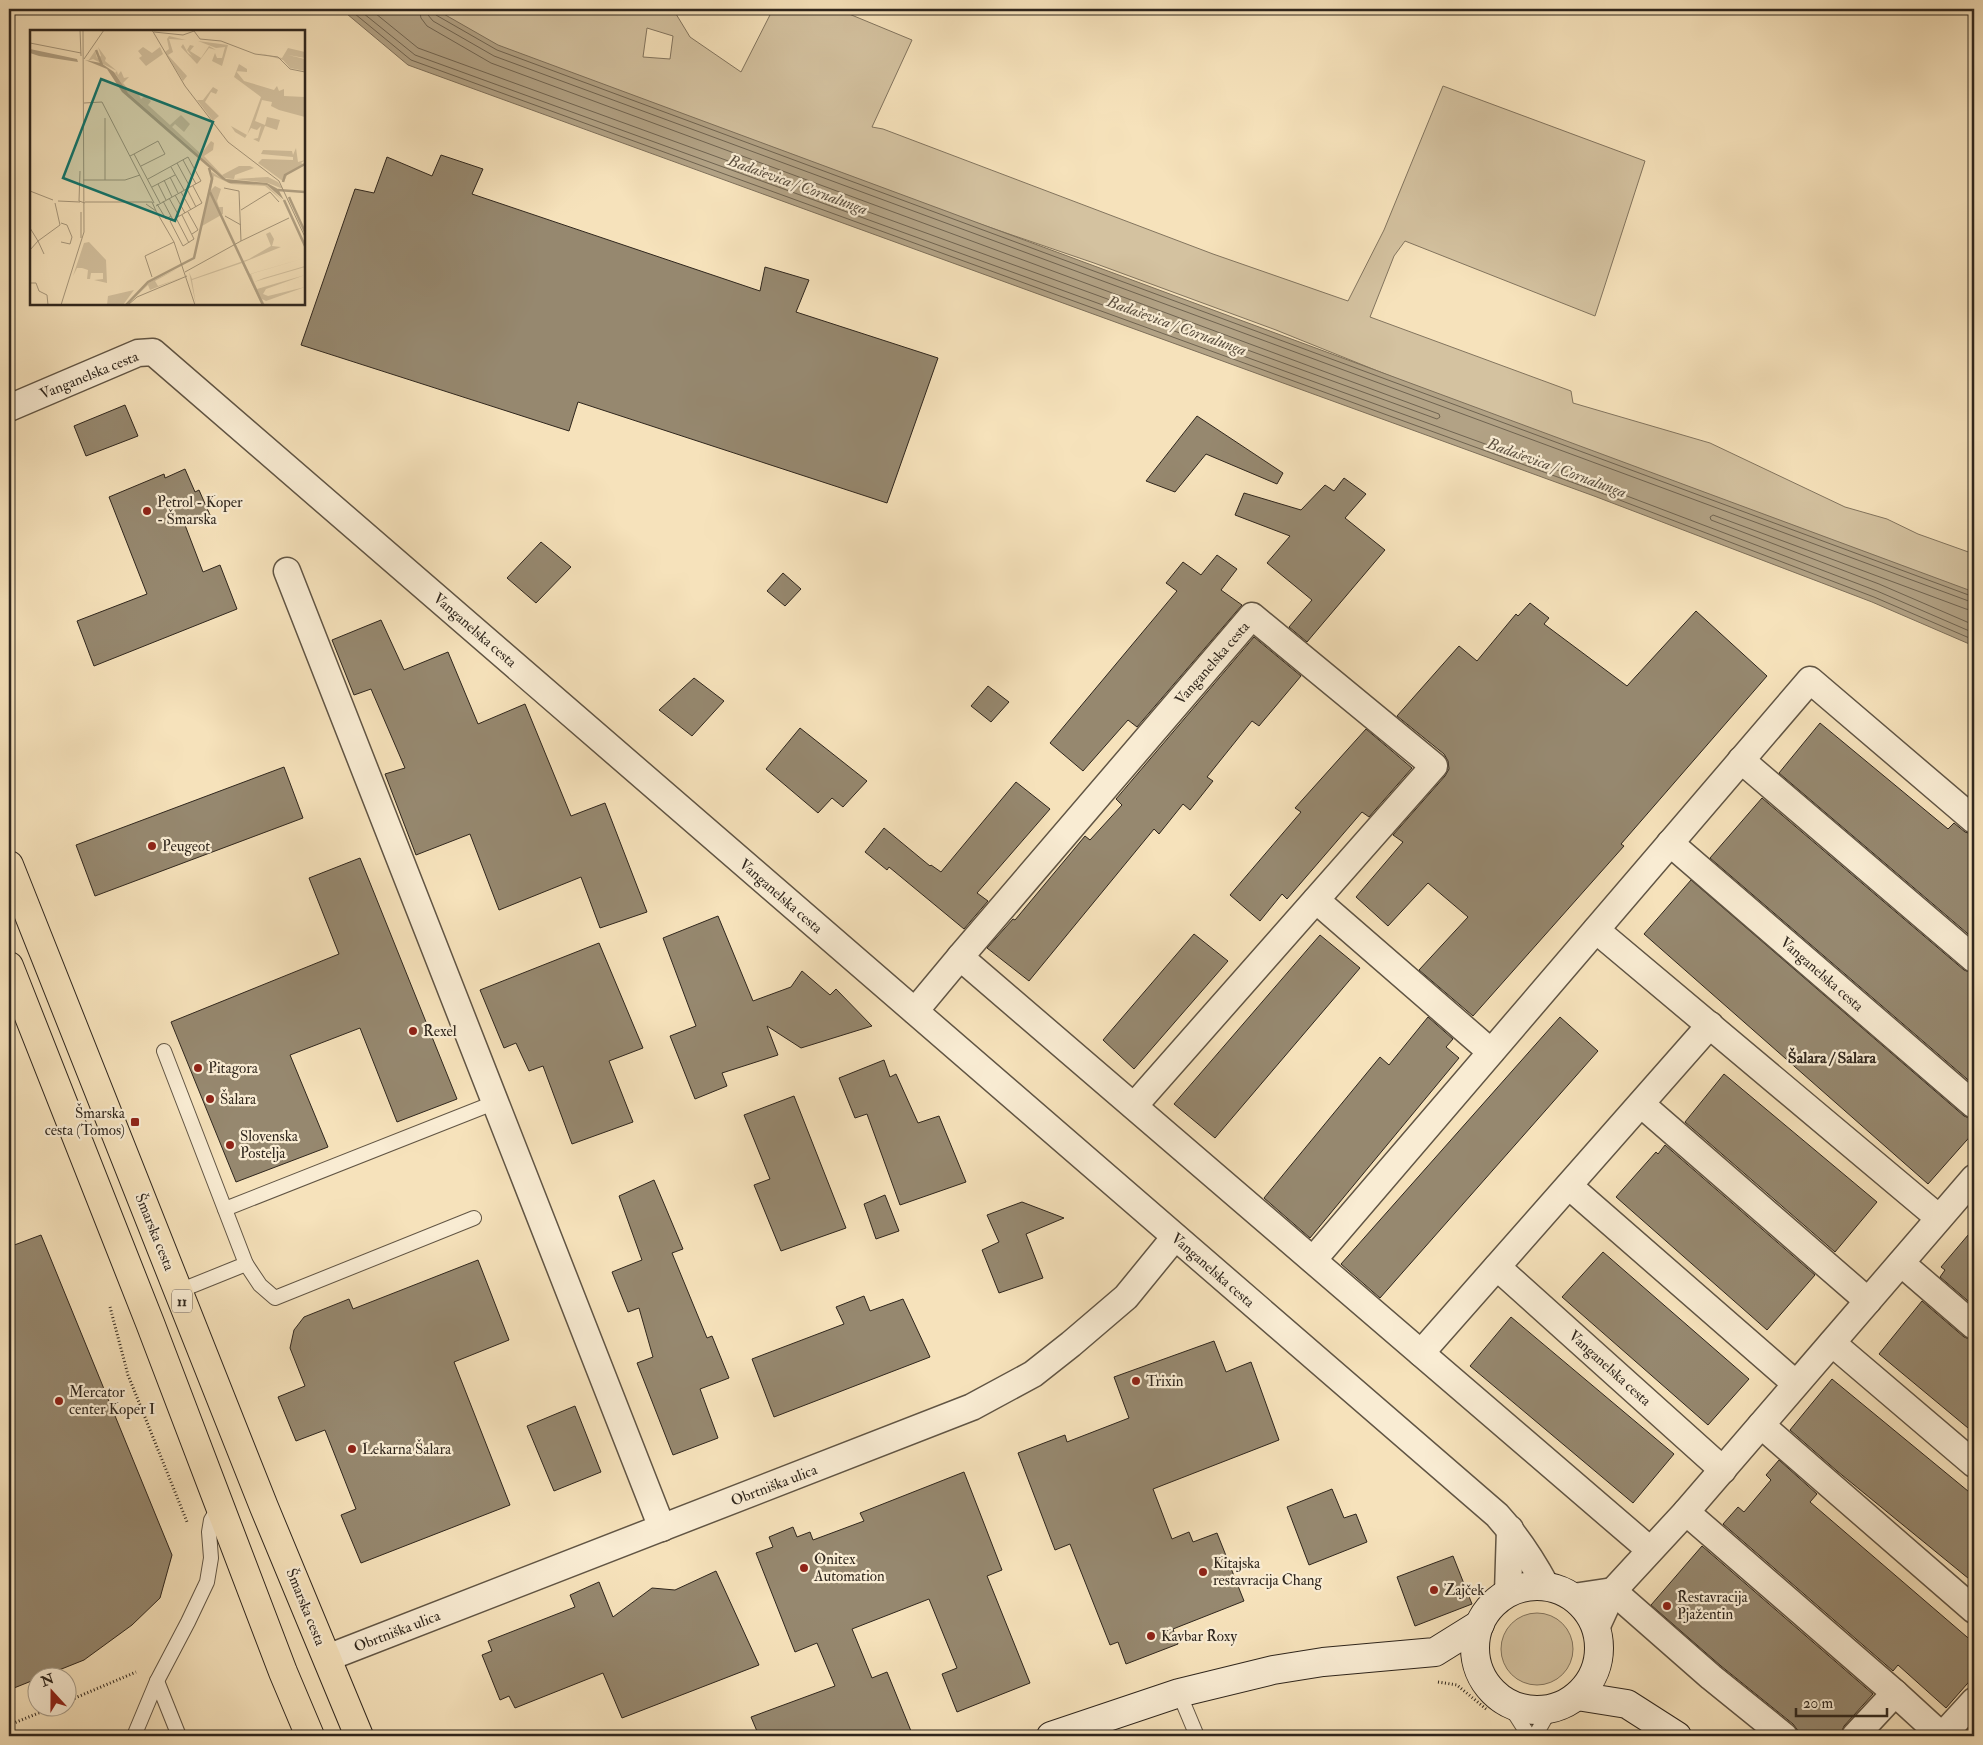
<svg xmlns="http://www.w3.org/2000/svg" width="1983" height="1745" font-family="'IM FELL Double Pica',serif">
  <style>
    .green { fill: #d4c2a0; stroke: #82745e; fill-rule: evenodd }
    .water { fill: #b2a285; stroke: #7e705b }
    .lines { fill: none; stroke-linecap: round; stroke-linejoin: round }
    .shore { stroke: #706451; stroke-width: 1 }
    .building { fill: #96886f; stroke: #2f261d }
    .lane-casing { stroke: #615544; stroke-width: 16 }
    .street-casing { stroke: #615544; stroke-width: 29 }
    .secondary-casing { stroke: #2f261d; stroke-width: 30 }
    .primary-casing { stroke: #2f261d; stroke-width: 30 }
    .path { stroke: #2f261d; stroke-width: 3; stroke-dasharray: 1 2.5; stroke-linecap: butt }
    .lane { stroke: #f9ecd3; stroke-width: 14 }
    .street { stroke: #f9ecd3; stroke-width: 26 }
    .secondary { stroke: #f9ecd3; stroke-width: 28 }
    .primary { stroke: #f6e2bb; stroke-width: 28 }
    .poi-dot { fill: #8f2418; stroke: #f9ecd3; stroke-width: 2 }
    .labels { text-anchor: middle; stroke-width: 4.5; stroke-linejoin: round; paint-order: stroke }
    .shield { fill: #f9ecd3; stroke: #6c6154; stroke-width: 1 }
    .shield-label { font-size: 14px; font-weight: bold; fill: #2f261d }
    .street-label { font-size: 15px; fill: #2f261d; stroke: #f9ecd3 }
    .poi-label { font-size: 15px; fill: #2f261d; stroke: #f9ecd3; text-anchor: start }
    .water-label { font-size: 16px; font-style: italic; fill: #5d5141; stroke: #f9ecd3 }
    .neighbourhood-label { font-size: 16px; font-weight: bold; fill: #2f261d; stroke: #f9ecd3 }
    .inset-river { fill: none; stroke: #b2a285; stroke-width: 2.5 }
    .inset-road { fill: none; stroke: #a6977c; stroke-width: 1 }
    .view { fill: #0f766e; fill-opacity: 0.15; stroke: #0f766e; stroke-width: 2.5 }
    .inset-edge { fill: none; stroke: #2f261d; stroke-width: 2.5 }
  </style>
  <rect width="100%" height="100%" fill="#f6e2bb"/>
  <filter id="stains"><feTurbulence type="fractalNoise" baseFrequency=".004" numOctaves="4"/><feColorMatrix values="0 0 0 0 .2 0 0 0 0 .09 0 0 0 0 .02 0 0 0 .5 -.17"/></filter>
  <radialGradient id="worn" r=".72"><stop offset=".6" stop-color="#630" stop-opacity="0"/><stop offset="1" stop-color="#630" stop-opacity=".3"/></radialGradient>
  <g class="green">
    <path d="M420,9H553L559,11L572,9H673L690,37L741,72L773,9H837L912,40L872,127L883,129L1213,254L1348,301L1384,230L1443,86L1645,161L1595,316L1405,241L1394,256L1370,317L1571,391L1573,403L1710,443L1845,507L1887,519L1918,534L1974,554V601L1462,405L1276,330L1094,263L933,208L524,60ZM647,28L673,36L670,59L643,57Z"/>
    <circle cx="1537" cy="1649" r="36"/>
  </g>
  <path class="water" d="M341,9H435L498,45L1974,592V646L1872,602L1594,496L408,65Z"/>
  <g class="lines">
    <g class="shore">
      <path d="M349,9L411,60L1596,491L1874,597L1974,640"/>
      <path d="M358,9L415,55L1598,485L1877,591L1974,633"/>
      <path d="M370,9L418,48L1437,419L1440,417L1439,414L491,63L427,26L421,18L419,9"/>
      <path d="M427,9L428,15L433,21L494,56L1974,603"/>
      <path d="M433,9L436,15L497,50L1974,597"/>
      <path d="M1974,611L1966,609L1713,515L1710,517L1711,520L1879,584L1974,625"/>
    </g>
  </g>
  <g class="building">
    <path d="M441,155L483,169L472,194L760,291L765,267L809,280L796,312L938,358L887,503L578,402L569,431L301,345L355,189L374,193L387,157L432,176Z"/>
    <path d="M125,405L138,436L86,456L74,426Z"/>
    <path d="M1197,416L1283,473L1277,484L1206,454L1175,492L1146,481Z"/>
    <path d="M185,469L195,492L199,490L210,515L185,525L203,572L220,565L237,609L94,666L77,621L147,594L109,497L164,474L165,478Z"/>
    <path d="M1344,478L1366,494L1345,518L1385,550L1307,642L1289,627L1312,600L1267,563L1290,536L1235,515L1244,493L1301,510L1325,485L1334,491Z"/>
    <path d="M541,542L571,567L536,603L507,578Z"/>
    <path d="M1217,555L1237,569L1221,590L1242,605L1137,727L1128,720L1083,771L1050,743L1177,591L1166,583L1183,562L1201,575Z"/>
    <path d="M783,573L801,589L785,606L767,591Z"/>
    <path d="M1530,603L1549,618L1544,624L1627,686L1696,611L1767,676L1621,844L1624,846L1473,1016L1419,970L1468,917L1428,883L1388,926L1356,897L1403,842L1393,835L1445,776L1449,769L1448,761L1444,754L1397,716L1459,646L1477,661L1516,614L1518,616Z"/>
    <path d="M381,620L404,670L448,652L478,724L525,704L571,816L605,803L647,912L600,928L581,877L499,910L470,834L416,855L385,774L405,768L371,689L354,695L332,640Z"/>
    <path d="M1254,637L1301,676L1259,726L1252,721L1207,777L1213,781L1190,810L1183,804L1159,834L1154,829L1029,981L987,948L1013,919L1015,920L1085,836L1090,840L1122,805L1116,799Z"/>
    <path d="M694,678L724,701L692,736L659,710Z"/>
    <path d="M988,686L1009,702L991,722L971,706Z"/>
    <path d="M1820,723L1948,829L1954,823L1965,832L1974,835V939L1779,773Z"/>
    <path d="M800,728L867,781L843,807L832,798L818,813L766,769Z"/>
    <path d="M1366,729L1412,768L1369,817L1362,812L1287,899L1282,894L1260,921L1230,895L1301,812L1295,808Z"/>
    <path d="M284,767L303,818L95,896L76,845Z"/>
    <path d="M1016,782L1050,809L977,893L988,901L964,929L889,867L887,870L865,852L884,828L930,866L931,865L941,872Z"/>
    <path d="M1762,798L1964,970L1974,974V1085L1710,858Z"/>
    <path d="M360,858L457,1099L397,1122L360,1028L290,1055L328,1147L236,1182L171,1022L339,954L309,878Z"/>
    <path d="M1691,880L1964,1116L1974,1120V1132L1928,1184L1644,934Z"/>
    <path d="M718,916L753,1001L791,987L802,971L830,995L836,989L872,1026L801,1048L767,1026L778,1055L722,1073L727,1086L695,1099L670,1036L696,1026L663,938Z"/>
    <path d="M1194,934L1228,961L1134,1069L1103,1040Z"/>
    <path d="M1320,935L1360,968L1215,1138L1174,1104Z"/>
    <path d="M599,943L643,1048L609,1061L633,1122L572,1144L543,1066L529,1071L516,1043L504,1048L480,990Z"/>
    <path d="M1428,1017L1453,1039L1446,1047L1459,1058L1310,1238L1264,1198L1380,1057L1389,1065Z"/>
    <path d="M1560,1017L1598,1051L1380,1298L1341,1264Z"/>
    <path d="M884,1060L890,1077L896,1074L918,1123L939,1116L966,1182L900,1205L867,1114L855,1118L839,1078Z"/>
    <path d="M1724,1074L1877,1202L1835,1252L1685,1122Z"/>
    <path d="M794,1096L846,1228L781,1251L754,1185L770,1179L744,1115Z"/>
    <path d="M1665,1145L1815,1275L1767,1330L1616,1197L1656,1152L1658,1154Z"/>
    <path d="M654,1180L683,1249L672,1253L707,1338L712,1336L729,1378L700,1389L718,1438L673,1455L637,1363L653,1357L639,1308L628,1312L612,1272L642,1260L619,1196Z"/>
    <path d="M885,1195L899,1231L876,1239L864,1204Z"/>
    <path d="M1022,1202L1064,1218L1026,1234L1043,1278L999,1293L982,1250L999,1242L987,1215Z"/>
    <path d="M1974,1228V1306L1940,1277L1945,1270L1941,1267Z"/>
    <path d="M41,1235L172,1555L160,1598L132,1625L84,1660L9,1690V1247Z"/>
    <path d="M1603,1252L1749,1379L1708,1425L1562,1297Z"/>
    <path d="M478,1260L509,1340L454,1362L510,1505L361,1563L341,1515L356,1509L325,1430L296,1441L278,1397L305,1386L290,1348L294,1330L304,1317L349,1299L353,1309Z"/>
    <path d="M864,1296L870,1311L903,1299L930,1357L774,1417L752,1359L844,1324L836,1307Z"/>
    <path d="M1922,1301L1964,1337L1974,1341V1433L1879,1354Z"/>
    <path d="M1511,1317L1674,1454L1633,1503L1470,1366Z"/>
    <path d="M1214,1341L1226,1372L1251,1362L1279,1440L1153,1489L1172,1539L1189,1532L1193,1542L1217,1533L1244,1601L1173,1629L1178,1644L1126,1664L1118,1642L1110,1645L1070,1544L1055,1550L1018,1453L1065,1435L1067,1442L1129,1418L1114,1377Z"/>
    <path d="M1832,1379L1974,1496V1583L1837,1471L1790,1430Z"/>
    <path d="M575,1406L601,1472L554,1491L527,1426Z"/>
    <path d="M1779,1460L1817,1494L1810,1502L1974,1643V1676L1946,1708L1898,1665L1893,1671L1723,1524L1738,1507L1744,1512L1771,1480L1766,1475Z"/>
    <path d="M964,1472L1002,1570L987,1576L1030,1683L957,1712L942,1674L957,1668L929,1599L852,1629L872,1678L887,1672L913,1736H759L751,1717L835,1686L817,1643L795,1652L756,1553L773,1547L769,1537L793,1527L797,1537L810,1532L813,1540L864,1521L860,1513Z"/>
    <path d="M1332,1489L1344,1518L1356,1514L1367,1542L1309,1565L1287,1507Z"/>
    <path d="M1702,1546L1873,1694L1844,1726L1840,1736H1802L1793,1724L1721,1666L1651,1605Z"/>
    <path d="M1453,1556L1472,1604L1415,1626L1397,1577Z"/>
    <path d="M716,1571L759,1665L622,1718L603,1673L515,1708L509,1696L500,1700L482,1655L492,1651L488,1641L575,1607L570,1595L599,1582L613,1617L652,1588L675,1590Z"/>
  </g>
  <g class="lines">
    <defs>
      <g id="lane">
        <path d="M164,1051L246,1264L179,1291"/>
        <path d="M225,1209L496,1102"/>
        <path d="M246,1264L260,1285L275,1298L474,1218"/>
        <path d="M157,1681L179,1736"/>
        <path d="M1179,1693L1197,1736"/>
        <path d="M1508,1703L1529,1736"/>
        <path d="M134,1736L157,1681L188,1622L207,1582L211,1558L209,1532L211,1520L220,1505"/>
        <path d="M1535,1736L1551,1708"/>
      </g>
      <g id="street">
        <path d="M9,408L138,353L153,352L1497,1515C1517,1537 1532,1560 1546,1586"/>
        <path d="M287,571L662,1528"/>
        <path d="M1741,760L1974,959"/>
        <path d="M1670,843L1974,1105"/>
        <path d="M1316,900L1491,1052"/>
        <path d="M1596,930L1939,1218"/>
        <path d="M960,957L1252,616L1434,766L1134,1106"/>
        <path d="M915,1011L960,957L1650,1550"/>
        <path d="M1641,1104L1868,1301"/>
        <path d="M1569,1186L1796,1384"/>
        <path d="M1313,1260L1810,680L1974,820"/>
        <path d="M1901,1263L1974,1326"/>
        <path d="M1497,1267L1723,1470"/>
        <path d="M1832,1343L1974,1464"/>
        <path d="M1421,1353L1710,1025"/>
        <path d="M1761,1425L1974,1610"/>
        <path d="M1686,1512L1895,1693L1942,1736"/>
        <path d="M1613,1591L1711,1677L1784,1736"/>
        <path d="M1508,1593L1510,1529"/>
        <path d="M1573,1597L1613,1591"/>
        <path d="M1596,1628L1613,1591L1686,1512L1974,1178"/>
        <path d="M327,1658L972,1407L1033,1374L1071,1344L1126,1297L1175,1237"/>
        <path d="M1855,1736L1895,1693"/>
        <path d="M1942,1736L1974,1701"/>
      </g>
      <g id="secondary">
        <circle cx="1537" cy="1648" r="62"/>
        <path d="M1577,1696L1627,1704L1677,1736"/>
        <path d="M1051,1736L1179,1693L1273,1670L1323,1662L1435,1652L1480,1624"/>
      </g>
      <g id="primary">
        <path d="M9,865L264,1507L359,1736"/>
        <path d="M9,966L150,1323L283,1672L310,1736"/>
      </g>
    </defs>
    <use href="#lane" class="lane-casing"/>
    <use href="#street" class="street-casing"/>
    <use href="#secondary" class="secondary-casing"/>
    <use href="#primary" class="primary-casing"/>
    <g class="path">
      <path d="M110,1307L128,1375L187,1522"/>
      <path d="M1438,1682L1457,1685L1486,1709"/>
      <path d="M68,1701L136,1672"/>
      <path d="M9,1725L51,1708"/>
    </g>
    <use href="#lane" class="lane"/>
    <use href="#street" class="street"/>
    <use href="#secondary" class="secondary"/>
    <use href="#primary" class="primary"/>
  </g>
  <g class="poi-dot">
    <circle cx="147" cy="511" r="5"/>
    <circle cx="152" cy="846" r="5"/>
    <circle cx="413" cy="1031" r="5"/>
    <circle cx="198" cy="1068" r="5"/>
    <circle cx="210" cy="1099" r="5"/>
    <rect x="130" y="1117" width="10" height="10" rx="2.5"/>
    <circle cx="230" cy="1145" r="5"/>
    <circle cx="1136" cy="1381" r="5"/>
    <circle cx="59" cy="1401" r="5"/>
    <circle cx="352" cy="1449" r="5"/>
    <circle cx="804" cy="1568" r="5"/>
    <circle cx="1203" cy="1572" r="5"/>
    <circle cx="1434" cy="1590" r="5"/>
    <circle cx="1667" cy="1606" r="5"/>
    <circle cx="1151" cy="1636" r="5"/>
  </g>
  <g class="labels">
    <rect class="shield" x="172" y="1289.5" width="20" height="23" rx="4"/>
    <g class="shield-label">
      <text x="182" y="1306">11</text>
    </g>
    <g class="street-label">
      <text transform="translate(89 375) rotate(-22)" y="5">Vanganelska cesta</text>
      <text transform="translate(475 630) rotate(41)" y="5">Vanganelska cesta</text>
      <text transform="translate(1212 663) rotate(-49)" y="5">Vanganelska cesta</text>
      <text transform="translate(781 896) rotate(41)" y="5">Vanganelska cesta</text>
      <text transform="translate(1822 974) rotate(41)" y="5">Vanganelska cesta</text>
      <text transform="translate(155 1232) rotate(68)" y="5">Šmarska cesta</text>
      <text transform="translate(1213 1270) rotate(41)" y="5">Vanganelska cesta</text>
      <text transform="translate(1610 1368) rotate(42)" y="5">Vanganelska cesta</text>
      <text transform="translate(774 1485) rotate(-21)" y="5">Obrtniška ulica</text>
      <text transform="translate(306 1607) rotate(68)" y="5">Šmarska cesta</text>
      <text transform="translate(397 1631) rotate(-21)" y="5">Obrtniška ulica</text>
    </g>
    <g class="poi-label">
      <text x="157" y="507">Petrol - Koper<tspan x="157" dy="17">- Šmarska</tspan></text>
      <text x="162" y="851">Peugeot</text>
      <text x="423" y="1036">Rexel</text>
      <text x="208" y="1073">Pitagora</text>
      <text x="220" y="1104">Šalara</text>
      <text x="125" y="1118" text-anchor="end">Šmarska<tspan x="125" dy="17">cesta (Tomos)</tspan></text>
      <text x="240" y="1141">Slovenska<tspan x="240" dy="17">Postelja</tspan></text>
      <text x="1146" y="1386">Trixin</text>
      <text x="69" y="1397">Mercator<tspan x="69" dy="17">center Koper I</tspan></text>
      <text x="362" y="1454">Lekarna Šalara</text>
      <text x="814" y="1564">Onitex<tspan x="814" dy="17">Automation</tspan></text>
      <text x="1213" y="1568">Kitajska<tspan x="1213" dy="17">restavracija Chang</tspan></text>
      <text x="1444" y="1595">Zajček</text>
      <text x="1677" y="1602">Restavracija<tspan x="1677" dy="17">Pjažentin</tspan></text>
      <text x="1161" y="1641">Kavbar Roxy</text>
    </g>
    <g class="water-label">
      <text transform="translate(798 184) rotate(20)" y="6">Badaševica / Cornalunga</text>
      <text transform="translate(1177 325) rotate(20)" y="6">Badaševica / Cornalunga</text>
      <text transform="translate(1557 467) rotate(20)" y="6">Badaševica / Cornalunga</text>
    </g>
    <g class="neighbourhood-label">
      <text x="1832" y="1063">Šalara / Salara</text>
    </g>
  </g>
  <g transform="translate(30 30)">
    <rect width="275" height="275" fill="#f6e2bb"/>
    <path d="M139,6L156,10L139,9L143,22L138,25L157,46L153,51L135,22L139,19L137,9ZM168,11L198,15L192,36L182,31L185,23L187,28H192L195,17L186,18ZM153,14L158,23L162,26L157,20L160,15L164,16L160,21L171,28L179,16L186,20L179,18L167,34L151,17ZM68,17L76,28L75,31L87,41L88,45L91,41L94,48L99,47L93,53L98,59L108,63L111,69L115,66L121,71L118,75L140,95L151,85L160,94L154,102L145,94L142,97L171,124L181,111L184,113L183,120L174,126L192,145L209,136H220L224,138L205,145L204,149L238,147L248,152L253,159L238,153L195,148L97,62L85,43L87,41L63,29L58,31L65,21L67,28L71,26ZM113,17L122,23L130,17L133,24L116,36L109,28L112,26L108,21ZM258,18L275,22V28L258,25L275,29V41L260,38L253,30L228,23L252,28ZM209,34L217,39V42L206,41L214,51L244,60L247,56L249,61L254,59V66L275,67V87L249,80L241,76L242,72L232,70L225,91L235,95L237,87L250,90L247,100L235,96L229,112L223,109L228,108L231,96L227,100L221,98L215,108L205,102L201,96L217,105L231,67L204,47ZM183,57L188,60L186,64L181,62L175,72L189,86L183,91L167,70H173ZM266,118L268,132L275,130L271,133L275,135L258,143L254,152L228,133L232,129L263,130V127L231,124L233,120L262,121L263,125ZM182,142L199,153L237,155L253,171L235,156L201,154L184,146L181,160L185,156L191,159L187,171L189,177H193V184L172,196ZM240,202L244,209L242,216L251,217L214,232L220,244L275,228L221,244L224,252L234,248L275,236V237L224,252L227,259L275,245L236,259L233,264L238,266L275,257L236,271L232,269L235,275H232L212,233L162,250L166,275L159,242L162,249L219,229L241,216L236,204ZM59,212L76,230L77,253L64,250L73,249V243H61L60,249H57L58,240L52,238H47L43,246L54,213ZM147,239L125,251L128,256L153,247L120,260L118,255L97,275L118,253ZM104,260L93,275H77L78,266Z" fill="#d4c2a0"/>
    <path d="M0,19L47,29L48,32L9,26L0,23ZM55,30L71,33L84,42L98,63L196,149L237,153L248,159L254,170L237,155L199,153L192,149L92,62L77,39Z" fill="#b2a285"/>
    <path class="inset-river" d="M66,20L72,35M253,152L255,145L275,134M248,160L275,162M180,162L233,275M259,167L275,202M254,170L275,216M96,275L118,252L164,228L182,149L179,138"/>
    <path class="inset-road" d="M50,0L51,26M122,0L155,56L198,112L249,151L275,207M164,1L170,9L191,11L225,24L248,27L260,39L275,42M124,2L153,5L167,0M0,13L51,23M54,29L74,0M54,73L72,72L124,173M75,88V150M104,124L128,111L135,124L111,136M100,126L104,124L130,173M153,130L166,154M147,133L160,157M141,137L154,160M50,141L49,171L55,173M140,147L148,163M118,149L158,127L171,151L126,176M53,150H95L110,145M134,150L142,167M128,154L136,170M122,157L145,145M157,159L166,177M0,161L23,170M151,162L161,180M145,165L155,183M139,168L149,186M28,171L50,172M133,171L143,190L146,188L172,173L163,156M55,172H122L126,181M116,174L126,181L144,212L165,275M127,174L136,189L141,186M211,180L240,162L249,172M158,182L168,200L162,204M195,186L211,195M146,188L159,213M142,190L140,191L153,216L164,209L152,185M31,193L37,195L42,207L40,214L31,212M0,198L8,211L30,195L25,173M51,208V182M211,211L259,188M0,220L8,211L14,224M155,242L211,211L209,161L194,158M122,247L115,226L144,212M0,253H6L9,261L17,265L18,275M31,275L54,202L53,0M98,275L107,267L157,246"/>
    <path class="view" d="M71,49L183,92L145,191L33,148Z"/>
    <rect width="275" height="275" class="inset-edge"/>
  </g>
  <rect width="1983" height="1745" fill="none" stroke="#f6e2bb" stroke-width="30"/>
  <rect x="10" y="10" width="1963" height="1725" fill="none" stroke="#2f261d" stroke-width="2.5"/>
  <rect x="15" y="15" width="1953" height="1715" fill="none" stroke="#2f261d"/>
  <g transform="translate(52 1692) rotate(339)"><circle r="24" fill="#f9ecd3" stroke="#a89d8a"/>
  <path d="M0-4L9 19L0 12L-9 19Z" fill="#8f2418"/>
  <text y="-8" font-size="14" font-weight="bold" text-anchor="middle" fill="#2f261d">N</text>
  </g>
  <path d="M1796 1708v8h91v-8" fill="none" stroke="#2f261d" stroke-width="2.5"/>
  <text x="1803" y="1708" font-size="15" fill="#2f261d" stroke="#f9ecd3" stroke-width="4" paint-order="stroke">20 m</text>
  <rect width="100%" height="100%" filter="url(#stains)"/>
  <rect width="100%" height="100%" fill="url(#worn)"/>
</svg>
